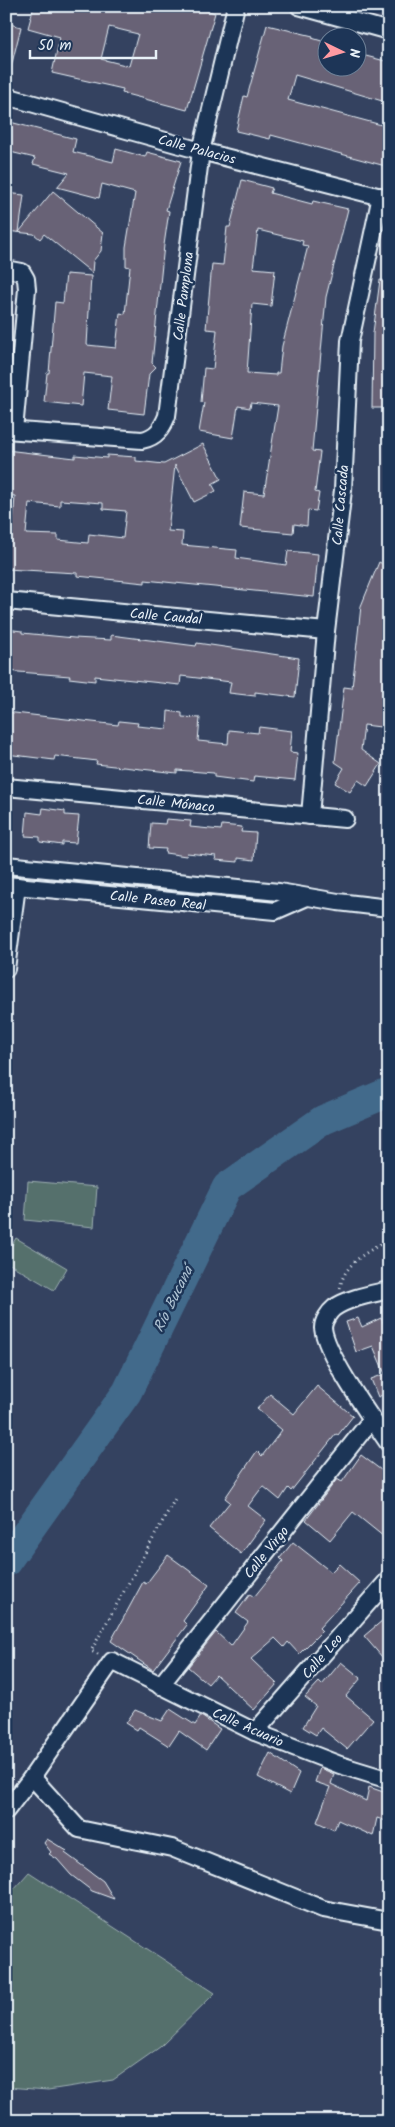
<svg xmlns="http://www.w3.org/2000/svg" width="395" height="2127" font-family="Kalam,sans-serif">
  <style>
    .green { fill: #546f6c; stroke: #9eb0b2 }
    .lines { fill: none; stroke-linecap: round; stroke-linejoin: round }
    .river { stroke: #436b8b; stroke-width: 30 }
    .building { fill: #686276; stroke: #e8f1f8; fill-rule: evenodd }
    .street-casing { stroke: #e8f1f8; stroke-width: 20 }
    .path { stroke: #e8f1f8; stroke-width: 3; stroke-dasharray: 1 4; stroke-linecap: butt }
    .street { stroke: #1d3557; stroke-width: 16 }
    .labels { text-anchor: middle; stroke-width: 5; stroke-linejoin: round; paint-order: stroke }
    .street-label { font-size: 14px; fill: #e8f1f8; stroke: #1d3557 }
    .water-label { font-size: 15px; font-style: italic; fill: #aec2d2; stroke: #1d3557 }
  </style>
  <rect width="100%" height="100%" fill="#344260"/>
  <filter id="ink" filterUnits="userSpaceOnUse"><feTurbulence type="fractalNoise" baseFrequency=".02" numOctaves="2"/><feDisplacementMap in="SourceGraphic" scale="10" xChannelSelector="R" yChannelSelector="G"/><feConvolveMatrix kernelMatrix="1 2 1 2 8 2 1 2 1" color-interpolation-filters="sRGB"/></filter>
  <g filter="url(#ink)">
    <g class="green">
      <path d="M28,1181L97,1187L94,1227L25,1220Z"/>
      <path d="M16,1238L67,1268L54,1290L6,1262V1255Z"/>
      <path d="M29,1872L215,1993L160,2047L113,2080L48,2090L6,2087V1898Z"/>
    </g>
    <g class="lines">
      <path class="river" d="M6,1562L127,1392L227,1187L323,1120L389,1092"/>
    </g>
    <g class="building">
      <path d="M34,6H194L215,13L187,110L122,93L123,89L52,73L60,37L28,28ZM109,27L138,34L129,66L101,59Z"/>
      <path d="M6,23L21,27L11,67H6Z"/>
      <path d="M267,25L313,36L312,38L328,43V68H358V54L389,62V103L295,75L288,100L389,127V167L271,135L270,139L236,131L244,96L247,97Z"/>
      <path d="M6,121L76,139L73,152L113,162L116,149L145,157L147,152L181,161L166,210L169,211L164,245L152,363L156,367L149,374L144,414L108,410L112,376L84,373L81,406L44,402L47,373H49L55,302L63,303L66,274L91,276L87,345L116,348L120,313L125,314L130,267L126,266V247L135,193L102,184L99,198L57,187L69,173L33,164L35,158L6,151Z"/>
      <path d="M242,180L272,188L270,193L312,204L313,201L348,209L326,297L312,451L320,452L315,492L319,493L316,511L308,510L307,526L294,524L293,533L240,528L244,492L264,494L278,406L251,403L250,408L238,406L233,438L199,432L204,403L201,402L204,368L213,369L217,330L206,329L212,264L223,265L227,227H230ZM258,230L303,241L302,245L308,246L282,346L279,373H276V375L247,373L252,304L271,306L275,270L253,268Z"/>
      <path d="M53,191L103,233L101,251L93,261L92,273L44,234L40,239L34,234L6,231V193L24,195L19,232Z"/>
      <path d="M380,280L389,281V408H372L373,333Z"/>
      <path d="M203,444L221,479L212,484L216,491L194,502L175,465L168,531L183,532L182,545L237,550L236,558L286,565L288,551L318,554L314,597L145,580V583L77,576V573L6,569V524L13,525L15,496L6,495V450L75,458V455L107,458V455L136,457V461L164,464ZM60,500L103,503V509L126,511L123,538L89,534L88,543L58,540V535L26,534L29,503L60,506Z"/>
      <path d="M379,562L389,567V728L364,725L361,750L381,764L367,786L358,780L350,792L335,783L344,768L335,762L344,687L352,688L361,606Z"/>
      <path d="M6,629L22,631V633L74,638L111,640V635L196,646L197,643L299,658L295,697L255,692V696L229,693L231,682L181,676L180,685L95,676V681L69,678L70,676L6,671Z"/>
      <path d="M168,711L182,713V717L200,718L198,741L228,744L229,730L258,733L259,727L292,731L290,752L298,753L295,780L254,776L253,782L214,777V773L177,770V773L96,764L97,761L55,756L54,760L6,754V712L118,725L119,721L138,723L137,726L167,729Z"/>
      <path d="M43,808L65,811V815L79,816L76,843L62,842V845L40,842V837L25,836L27,812L42,814Z"/>
      <path d="M166,819L191,821L190,827L221,830L222,825L242,827L241,832L256,833L254,860L238,858V862L215,860L216,856L187,853L186,856L165,853L166,849L149,848L151,823L165,824Z"/>
      <path d="M358,1318L362,1327L381,1318L389,1336V1392L378,1397L371,1379L385,1374L373,1346L356,1352L346,1322Z"/>
      <path d="M317,1386L353,1416L338,1435L336,1434L291,1491L288,1488L280,1500L263,1486L248,1506L266,1520L241,1554L209,1528L230,1502L225,1498L257,1451L262,1456L282,1430L257,1409L270,1394L294,1414Z"/>
      <path d="M361,1455L389,1476V1541L353,1512L330,1540L306,1520L337,1479L342,1482Z"/>
      <path d="M293,1542L331,1572L339,1564L360,1583L319,1628L322,1631L299,1654L288,1642L284,1647L275,1638L251,1659L277,1684L254,1710L216,1675L208,1684L188,1667L216,1632L231,1646L248,1622L236,1613L250,1594L254,1597L283,1561L280,1558Z"/>
      <path d="M168,1555L209,1585L183,1621L187,1625L153,1670L111,1641L143,1582L146,1584Z"/>
      <path d="M389,1615V1665L364,1636Z"/>
      <path d="M341,1662L361,1678L346,1696L373,1719L347,1749L321,1728L316,1735L303,1727L316,1706L305,1697L319,1682L322,1685Z"/>
      <path d="M170,1709L195,1725L201,1716L220,1729L206,1750L179,1731L169,1746L139,1727L137,1730L126,1723L135,1710L162,1721Z"/>
      <path d="M270,1753L299,1773L290,1794L258,1777Z"/>
      <path d="M320,1768L334,1774L331,1784L366,1801L369,1787L389,1794V1822L377,1818L373,1836L338,1820L334,1830L317,1822L330,1787L315,1782Z"/>
      <path d="M47,1839L67,1851L65,1853L103,1881L114,1899L92,1891L71,1875L57,1859L49,1854L51,1852L44,1843Z"/>
    </g>
    <g class="lines">
      <defs>
        <g id="street">
          <path d="M299,6L389,31"/>
          <path d="M6,96L201,151L389,199"/>
          <path d="M6,269L22,272L26,279L27,289L14,430"/>
          <path d="M6,430L142,440C157,437 162,428 167,416L201,151L236,6"/>
          <path d="M6,601L326,631"/>
          <path d="M6,787L345,819"/>
          <path d="M310,816L326,631L343,490L350,341L381,196"/>
          <path d="M6,865L279,892L338,902L389,908"/>
          <path d="M6,885L275,911L307,897"/>
          <path d="M6,969L17,886"/>
          <path d="M389,1290C372,1294 348,1298 334,1308C329,1312 323,1321 323,1328C326,1355 372,1419 389,1444"/>
          <path d="M160,1686L372,1419"/>
          <path d="M255,1732L389,1579"/>
          <path d="M32,1777L79,1829L172,1848L323,1909L389,1921"/>
          <path d="M6,1811L32,1777L112,1661L255,1732L340,1765L389,1780"/>
        </g>
      </defs>
      <use href="#street" class="street-casing"/>
      <g class="path">
        <path d="M340,1288C344,1263 368,1251 389,1240"/>
        <path d="M98,1654L91,1651L176,1497"/>
      </g>
      <use href="#street" class="street"/>
    </g>
  </g>
  <g class="labels">
    <g class="street-label">
      <text transform="translate(197 149) rotate(15)" y="5">Calle Palacios</text>
      <text transform="translate(183 296) rotate(-83)" y="5">Calle Pamplona</text>
      <text transform="translate(340 505) rotate(-85)" y="5">Calle Cascada</text>
      <text transform="translate(166 616) rotate(5)" y="5">Calle Caudal</text>
      <text transform="translate(176 803) rotate(6)" y="5">Calle Mónaco</text>
      <text transform="translate(158 900) rotate(6)" y="5">Calle Paseo Real</text>
      <text transform="translate(266 1552) rotate(-51)" y="5">Calle Virgo</text>
      <text transform="translate(322 1656) rotate(-49)" y="5">Calle Leo</text>
      <text transform="translate(248 1727) rotate(24)" y="5">Calle Acuario</text>
    </g>
    <g class="water-label">
      <text transform="translate(173 1299) rotate(-64)" y="5">Río Bucaná</text>
    </g>
  </g>
  <rect width="395" height="2127" fill="none" stroke="#1d3557" stroke-width="25"/>
  <rect x="12" y="12" width="370" height="2102" fill="none" stroke="#e8f1f8" stroke-width="2" filter="url(#ink)"/>
  <g transform="translate(342 52) rotate(95)"><circle r="24" fill="#1d3557" stroke="#6e8097"/>
  <path d="M0-4L9 19L0 12L-9 19Z" fill="#ff9aa2"/>
  <text y="-8" font-size="14" font-weight="bold" text-anchor="middle" fill="#e8f1f8">N</text>
  </g>
  <path d="M30 50v8h126v-8" fill="none" stroke="#e8f1f8" stroke-width="2.5"/>
  <text x="38" y="50" font-size="15" fill="#e8f1f8" stroke="#1d3557" stroke-width="4" paint-order="stroke">50 m</text>
</svg>
